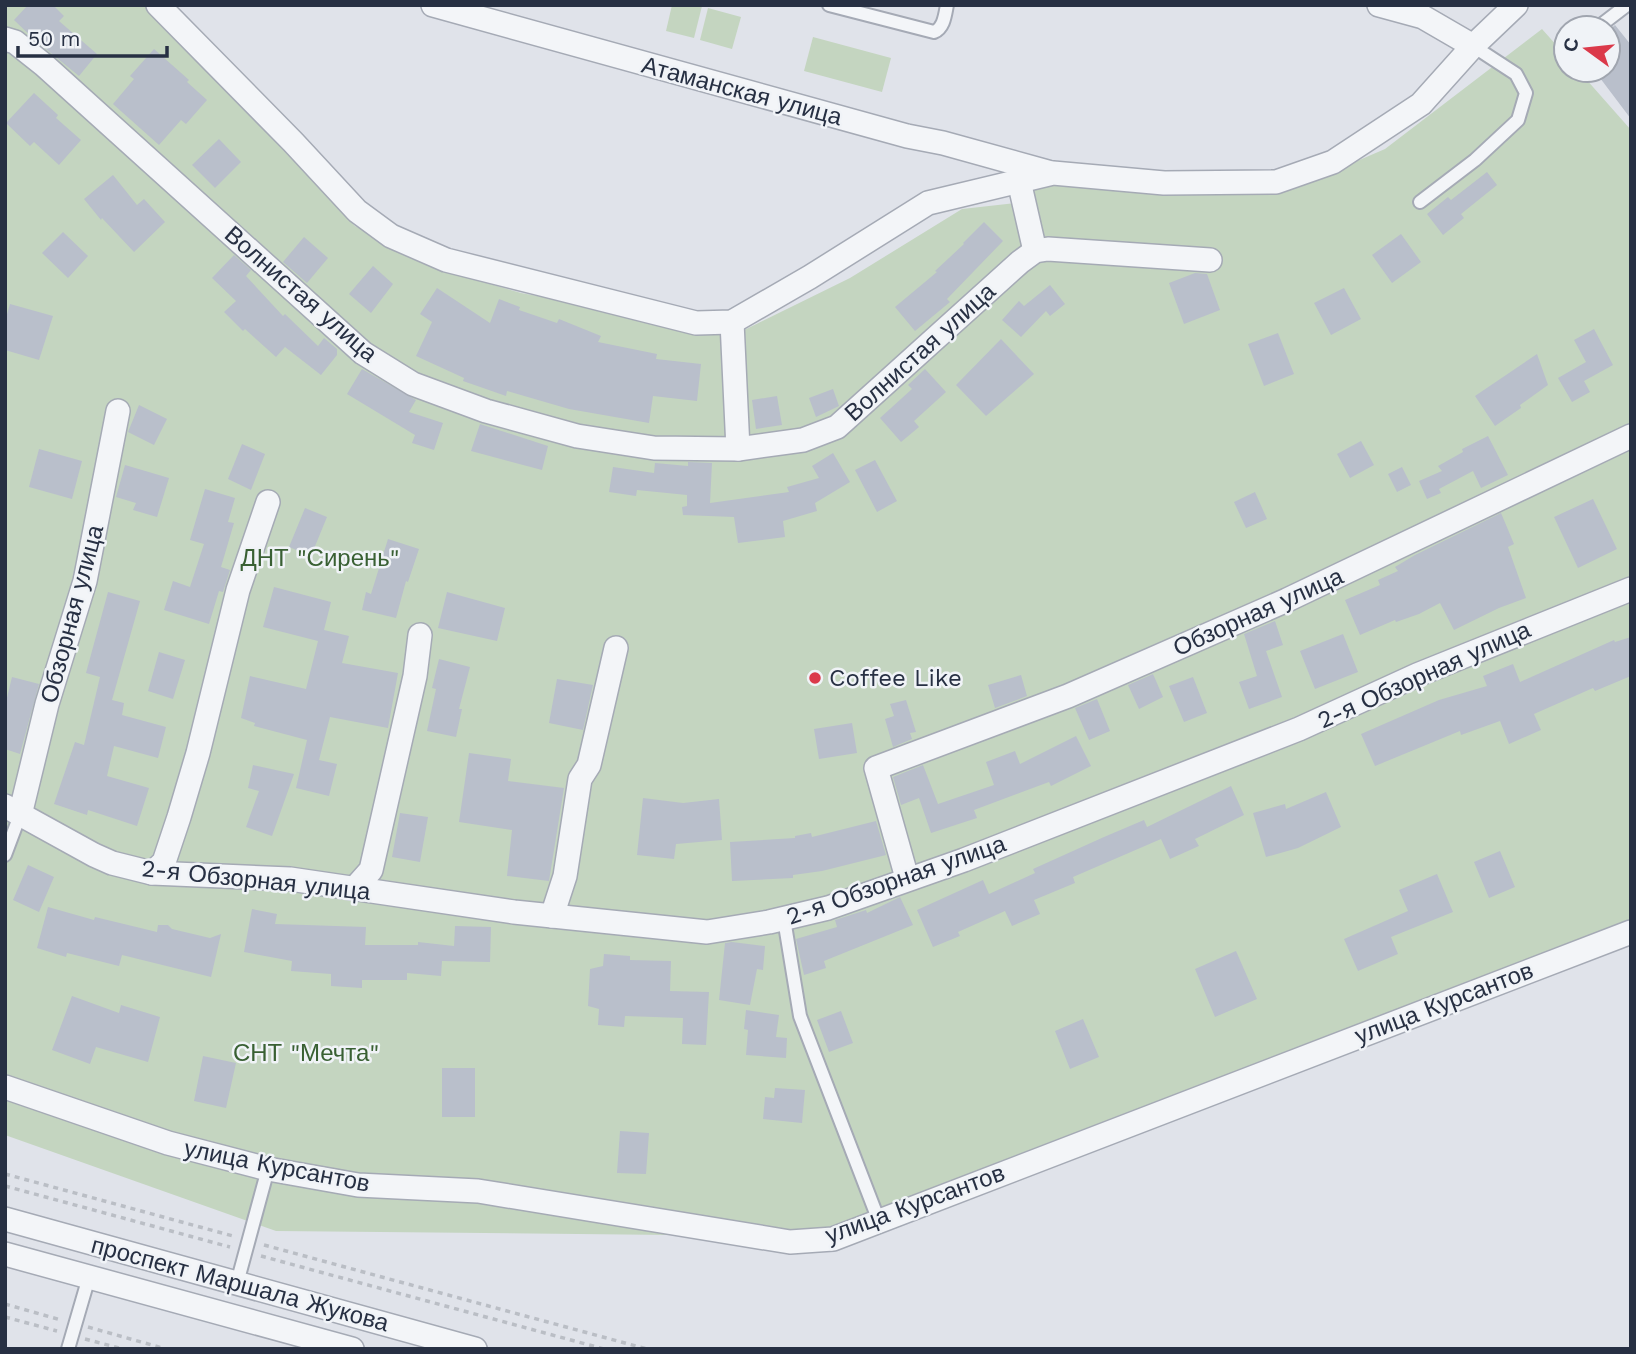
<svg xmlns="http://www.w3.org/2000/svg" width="1636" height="1354" font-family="'Work Sans',sans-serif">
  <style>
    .green { fill: #c4d5c0 }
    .building { fill: #b9bfcb }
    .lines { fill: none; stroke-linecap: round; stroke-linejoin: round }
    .service-casing { stroke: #a5aab5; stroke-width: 16 }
    .minor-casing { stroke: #a5aab5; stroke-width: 26 }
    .path { stroke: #babec5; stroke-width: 3.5; stroke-dasharray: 5 5; stroke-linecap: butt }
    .service { stroke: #f3f5f8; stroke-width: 12 }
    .minor { stroke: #f3f5f8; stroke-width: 23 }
    .poi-dot { fill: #db394a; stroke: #f0f3f7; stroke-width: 2.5 }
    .labels { text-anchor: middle; stroke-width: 5; stroke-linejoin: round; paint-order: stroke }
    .street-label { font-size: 24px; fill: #273043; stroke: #f0f3f7 }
    .park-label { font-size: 24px; fill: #396033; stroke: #f0f3f7 }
    .poi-label { font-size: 24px; fill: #273043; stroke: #f0f3f7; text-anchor: start }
  </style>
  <rect width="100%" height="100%" fill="#e0e3ea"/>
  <g class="green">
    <path d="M5,5H148L355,226L439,269L521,293L738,333L850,278L962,209L1025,202L1036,178L1292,189L1385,149L1542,29L1566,56V70H1578L1631,130V934L1473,1000L872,1237L276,1231L5,1135Z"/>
    <path d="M672,5L702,6L694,38L666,31Z"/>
    <path d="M708,8L741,17L732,49L700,40Z"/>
    <path d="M813,37L891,58L882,92L804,71Z"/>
  </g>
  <g class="building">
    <path d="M28,5H53L64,16L59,21L97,54L79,76L35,40L14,20Z"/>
    <path d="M1615,25L1631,45V119L1594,70H1608V31Z"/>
    <path d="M154,49L189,80L187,82L207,100L186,124L181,120L159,145L113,104L134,79L130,76Z"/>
    <path d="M34,93L58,115L56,118L81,140L59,165L34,142L30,146L6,123Z"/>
    <path d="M219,139L241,162L215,188L192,165Z"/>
    <path d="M1487,172L1497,185L1461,214L1464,218L1443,235L1427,214L1448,197L1451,200Z"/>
    <path d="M113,175L137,205L144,199L165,222L134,252L102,218L101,220L84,199Z"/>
    <path d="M984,222L1003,241L947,299L950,302L915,331L895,307L937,272L935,271L964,244L963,243Z"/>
    <path d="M63,232L88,256L68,278L42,253Z"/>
    <path d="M1401,234L1421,262L1392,283L1372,255Z"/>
    <path d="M304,237L328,258L307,283L283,262Z"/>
    <path d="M234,255L251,270L246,276L283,316L285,314L318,346L324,338L337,349V355L321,375L285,347L276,357L245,329L243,331L224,312L236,301L212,278Z"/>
    <path d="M373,266L393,284L371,313L349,294Z"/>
    <path d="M1195,273L1207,274L1220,310L1184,324L1169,283Z"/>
    <path d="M1050,285L1065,304L1050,316L1046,311L1021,337L1002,320L1019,301L1024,306Z"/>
    <path d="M437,288L490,323L499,299L520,307L519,310L557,323L559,319L601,336L598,342L657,354L656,359L701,364L697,401L653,396L649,423L569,409L507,391L506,396L463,381L464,378L416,356L432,322L420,314Z"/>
    <path d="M1344,288L1361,319L1331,335L1314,303Z"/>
    <path d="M10,304L53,316L39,360L5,350V321Z"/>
    <path d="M1594,329L1613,365L1584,381L1590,392L1572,402L1558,378L1586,362L1574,340Z"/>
    <path d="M1278,333L1294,374L1264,386L1248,344Z"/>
    <path d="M1001,339L1034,374L986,416L956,385Z"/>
    <path d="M1537,354L1548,385L1520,405L1521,408L1495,426L1475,396Z"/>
    <path d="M362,369L416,400L409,412L443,423L434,450L412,443L415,435L347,394Z"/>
    <path d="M925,369L946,392L914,421L919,427L901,442L880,418L912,389L908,385Z"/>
    <path d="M833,389L839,406L816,417L809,398Z"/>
    <path d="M777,396L782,425L756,429L752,400Z"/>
    <path d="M139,405L167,419L154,445L128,432Z"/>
    <path d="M480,424L548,446L542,470L471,451Z"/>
    <path d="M1488,436L1508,475L1481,488L1473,471L1439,489L1441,493L1427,499L1419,481L1442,471L1438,466L1463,452L1462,449Z"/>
    <path d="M1361,441L1374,465L1350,478L1337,454Z"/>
    <path d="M242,444L265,454L251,490L228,479Z"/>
    <path d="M39,449L82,461L72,499L29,487Z"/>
    <path d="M833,453L850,482L815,503L817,511L783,521L785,537L738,543L734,517L683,515L682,507L687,506V495L637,490L636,496L609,492L613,467L654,473L655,463L688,466V462L712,463L710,503L789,492L787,487L819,478L812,466Z"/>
    <path d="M875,460L897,501L877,512L855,470Z"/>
    <path d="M125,465L169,478L157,517L133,510L136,503L116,497Z"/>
    <path d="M1402,467L1411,485L1397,492L1388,474Z"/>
    <path d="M205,489L235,498L228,522L234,523L221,567L230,570L223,592L219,591L209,624L164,610L173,581L190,587L204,544L190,540Z"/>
    <path d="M1255,492L1267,519L1246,528L1234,502Z"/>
    <path d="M1593,499L1617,549L1578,568L1554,517Z"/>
    <path d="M305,508L327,517L311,556L289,547Z"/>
    <path d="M1501,513L1514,544L1508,547L1526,598L1499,608L1454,630L1440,603L1419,614L1396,622L1395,620L1360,635L1345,600L1380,585L1378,580L1398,571L1395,567L1415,555Z"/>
    <path d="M388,539L419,549L408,582L406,581L396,618L362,610L366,592L371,594Z"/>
    <path d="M274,587L331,602L324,630L349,636L342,663L398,673L388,728L330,717L319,760L337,764L329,796L296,788L307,740L254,726L255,723L241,718L250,676L306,689L318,641L263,627Z"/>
    <path d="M108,592L140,601L112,700L124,703L122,715L166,727L158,758L114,746L107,776L149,788L137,826L88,810L87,815L54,804L75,742L84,745L100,677L86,673Z"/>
    <path d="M447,592L505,608L497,641L438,628Z"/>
    <path d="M1275,621L1283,645L1266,651L1282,697L1249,709L1239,682L1257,676L1244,634Z"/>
    <path d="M1343,634L1358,672L1315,689L1300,651Z"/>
    <path d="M1631,637V676L1595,691L1593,688L1534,714L1541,730L1509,744L1500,721L1461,735L1460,731L1375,766L1361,734L1439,700L1487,686L1483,676L1513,664L1520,682L1614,640L1615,642Z"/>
    <path d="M159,652L185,660L173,699L148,691Z"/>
    <path d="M439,659L470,667L459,709H462L456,737L427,731L436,689L432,688Z"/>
    <path d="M1153,674L1163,697L1139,709L1128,685Z"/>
    <path d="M1021,675L1027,696L995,708L988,685Z"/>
    <path d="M12,677L39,684L20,754L5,749V706Z"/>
    <path d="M1193,677L1207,713L1184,722L1169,686Z"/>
    <path d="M557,679L593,685L583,730L549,723Z"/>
    <path d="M1097,699L1110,731L1089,740L1075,708Z"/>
    <path d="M906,700L916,732L910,733L912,739L893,747L885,719L894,716L890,704Z"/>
    <path d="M852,723L857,753L819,759L814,729Z"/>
    <path d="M1076,736L1091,766L1051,786L1049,782L974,810L977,818L931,833L919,798L901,805L893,777L923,765L938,804L994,785L986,762L1015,751L1020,764Z"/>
    <path d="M469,753L511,759L508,781L564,788L549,881L507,876L512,830L459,822Z"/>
    <path d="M253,765L294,774L272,836L246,827L259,791L248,788Z"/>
    <path d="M1231,786L1244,815L1195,839L1199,846L1170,859L1161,839L1073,877L1075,883L1034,900L1040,914L1012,926L1005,911L958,932L960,936L933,947L917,910L983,880L989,894L1035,873L1033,869L1104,837L1144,820L1147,827Z"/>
    <path d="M1326,792L1341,827L1298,848L1266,857L1253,813L1285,804L1286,809Z"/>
    <path d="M643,798L683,803L719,799L722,840L676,844L674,859L637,855Z"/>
    <path d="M400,813L428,817L420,862L392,857Z"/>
    <path d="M876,821L886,855L822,871L793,875V878L732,881L730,842L795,838V836L811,833L812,837Z"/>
    <path d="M1500,851L1515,887L1489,898L1474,862Z"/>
    <path d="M28,865L54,877L39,912L13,900Z"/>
    <path d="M1437,874L1453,912L1391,937L1398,954L1358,971L1344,939L1408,911L1399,890Z"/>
    <path d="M900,897L913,925L824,961L826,968L804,975L796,939L837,927L835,920L866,910L867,913Z"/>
    <path d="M48,907L94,920L95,917L157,932L158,925H168L172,929L210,938L221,934L211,977L122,955L119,966L67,953L66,957L37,948Z"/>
    <path d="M252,909L277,914L275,924L366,927L365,945H418V942L454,946L455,926L491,927L490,962L442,961L441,976L407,973V980H362V988L331,986V974L291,971L292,961L244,952Z"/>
    <path d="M732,942L765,946L763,970L757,969L750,1005L719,1000L725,943Z"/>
    <path d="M1236,951L1257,999L1215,1017L1195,969Z"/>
    <path d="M604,954L630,956V960L671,961L670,991L709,992L706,1045L682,1044L683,1018L625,1016L624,1027L598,1025L599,1009L588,1006L590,969L603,966Z"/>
    <path d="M72,996L119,1013L121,1005L160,1017L148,1062L96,1047L90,1064L52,1050Z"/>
    <path d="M746,1010L779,1015L776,1037L787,1038L786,1058L746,1055L748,1030L744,1029Z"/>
    <path d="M841,1011L853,1043L829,1052L817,1020Z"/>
    <path d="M1083,1019L1099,1057L1070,1069L1055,1031Z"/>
    <path d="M203,1056L236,1063L226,1108L194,1101Z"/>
    <rect x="442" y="1068" width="33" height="49"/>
    <path d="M775,1088L805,1090L802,1123L763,1119L765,1097L774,1098Z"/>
    <path d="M620,1131L649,1133L646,1174L617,1173Z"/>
  </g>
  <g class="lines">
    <defs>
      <g id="service">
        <path d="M829,5L934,32C944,28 945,15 947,5"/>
        <path d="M1597,28L1627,5"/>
        <path d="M1420,202L1475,160L1518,120L1526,93L1516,74L1473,46"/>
        <path d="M5,855L20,815"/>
        <path d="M784,919L800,1016L879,1221"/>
        <path d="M237,1283L268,1169"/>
        <path d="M68,1349L89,1277"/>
      </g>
      <g id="minor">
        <path d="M158,5L293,142L357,211L391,236L446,260L696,323L732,322L810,277L928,203L1053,173L1164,183L1276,182L1333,162L1421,104L1473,46L1516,5"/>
        <path d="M433,5L907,136L943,143L1048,172"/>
        <path d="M1379,5L1423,17L1473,46"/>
        <path d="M5,39L15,42L44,65L363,353L413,384L486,411L577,436L654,448L738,449L803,440L837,427L1020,262L1035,251L1048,249L1210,260"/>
        <path d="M1019,181L1035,251"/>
        <path d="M732,322L738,449"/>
        <path d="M5,806L94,855L112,863L152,873L290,879L514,912L707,932L769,922L828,908L964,860L1299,729L1417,675L1631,589"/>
        <path d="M20,815L47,704L85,581L118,411"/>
        <path d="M152,873L164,862L179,817L198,753L238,590L268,502"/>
        <path d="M907,878L876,768L1068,696L1287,600L1631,436"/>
        <path d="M355,888L371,870L415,676L420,635"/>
        <path d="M552,916L565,876L580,779L589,765L616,648"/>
        <path d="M5,1087L168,1143L268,1169L358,1185L478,1191L790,1242L833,1239L1631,932"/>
        <path d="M5,1219L475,1349"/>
        <path d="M5,1254L352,1349"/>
      </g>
    </defs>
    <use href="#service" class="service-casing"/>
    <use href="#minor" class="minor-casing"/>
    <g class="path">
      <path d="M5,1174L233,1236"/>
      <path d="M5,1186L230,1247"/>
      <path d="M264,1245L647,1349"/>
      <path d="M261,1256L604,1349"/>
      <path d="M5,1304L61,1320"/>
      <path d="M5,1317L57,1331"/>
      <path d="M88,1327L166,1349"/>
      <path d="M85,1339L123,1349"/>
    </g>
    <use href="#service" class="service"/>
    <use href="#minor" class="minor"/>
  </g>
  <circle class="poi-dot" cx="815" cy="678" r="7"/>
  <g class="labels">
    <g class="street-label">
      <text transform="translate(742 91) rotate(15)" y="8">Атаманская улица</text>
      <text transform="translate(301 294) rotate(41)" y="8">Волнистая улица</text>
      <text transform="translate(920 352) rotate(-42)" y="8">Волнистая улица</text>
      <text transform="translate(1258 612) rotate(-24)" y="8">Обзорная улица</text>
      <text transform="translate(72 614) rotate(-75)" y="8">Обзорная улица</text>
      <text transform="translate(1424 675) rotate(-24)" y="8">2-я Обзорная улица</text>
      <text transform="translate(256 880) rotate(6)" y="8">2-я Обзорная улица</text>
      <text transform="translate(896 880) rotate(-19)" y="8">2-я Обзорная улица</text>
      <text transform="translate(1444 1003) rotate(-21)" y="8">улица Курсантов</text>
      <text transform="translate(277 1166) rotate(11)" y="8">улица Курсантов</text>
      <text transform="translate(915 1204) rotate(-20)" y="8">улица Курсантов</text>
      <text transform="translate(240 1284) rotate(15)" y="8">проспект Маршала Жукова</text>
    </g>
    <g class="park-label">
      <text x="320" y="566">ДНТ "Сирень"</text>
      <text x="306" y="1061">СНТ "Мечта"</text>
    </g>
    <g class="poi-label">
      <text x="829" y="686">Coffee Like</text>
    </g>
  </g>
  <rect width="1636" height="1354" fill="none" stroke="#273043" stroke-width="14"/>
  <g transform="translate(1587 49) rotate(285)"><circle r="33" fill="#f0f3f7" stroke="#a0a5af" stroke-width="2"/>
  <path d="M0-5L12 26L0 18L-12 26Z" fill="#db394a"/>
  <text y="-10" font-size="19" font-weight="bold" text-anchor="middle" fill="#273043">С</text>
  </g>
  <path d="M18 46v10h149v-10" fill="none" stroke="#273043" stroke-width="3.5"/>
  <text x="28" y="46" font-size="21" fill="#273043" stroke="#f0f3f7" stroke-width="5" paint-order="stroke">50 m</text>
</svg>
